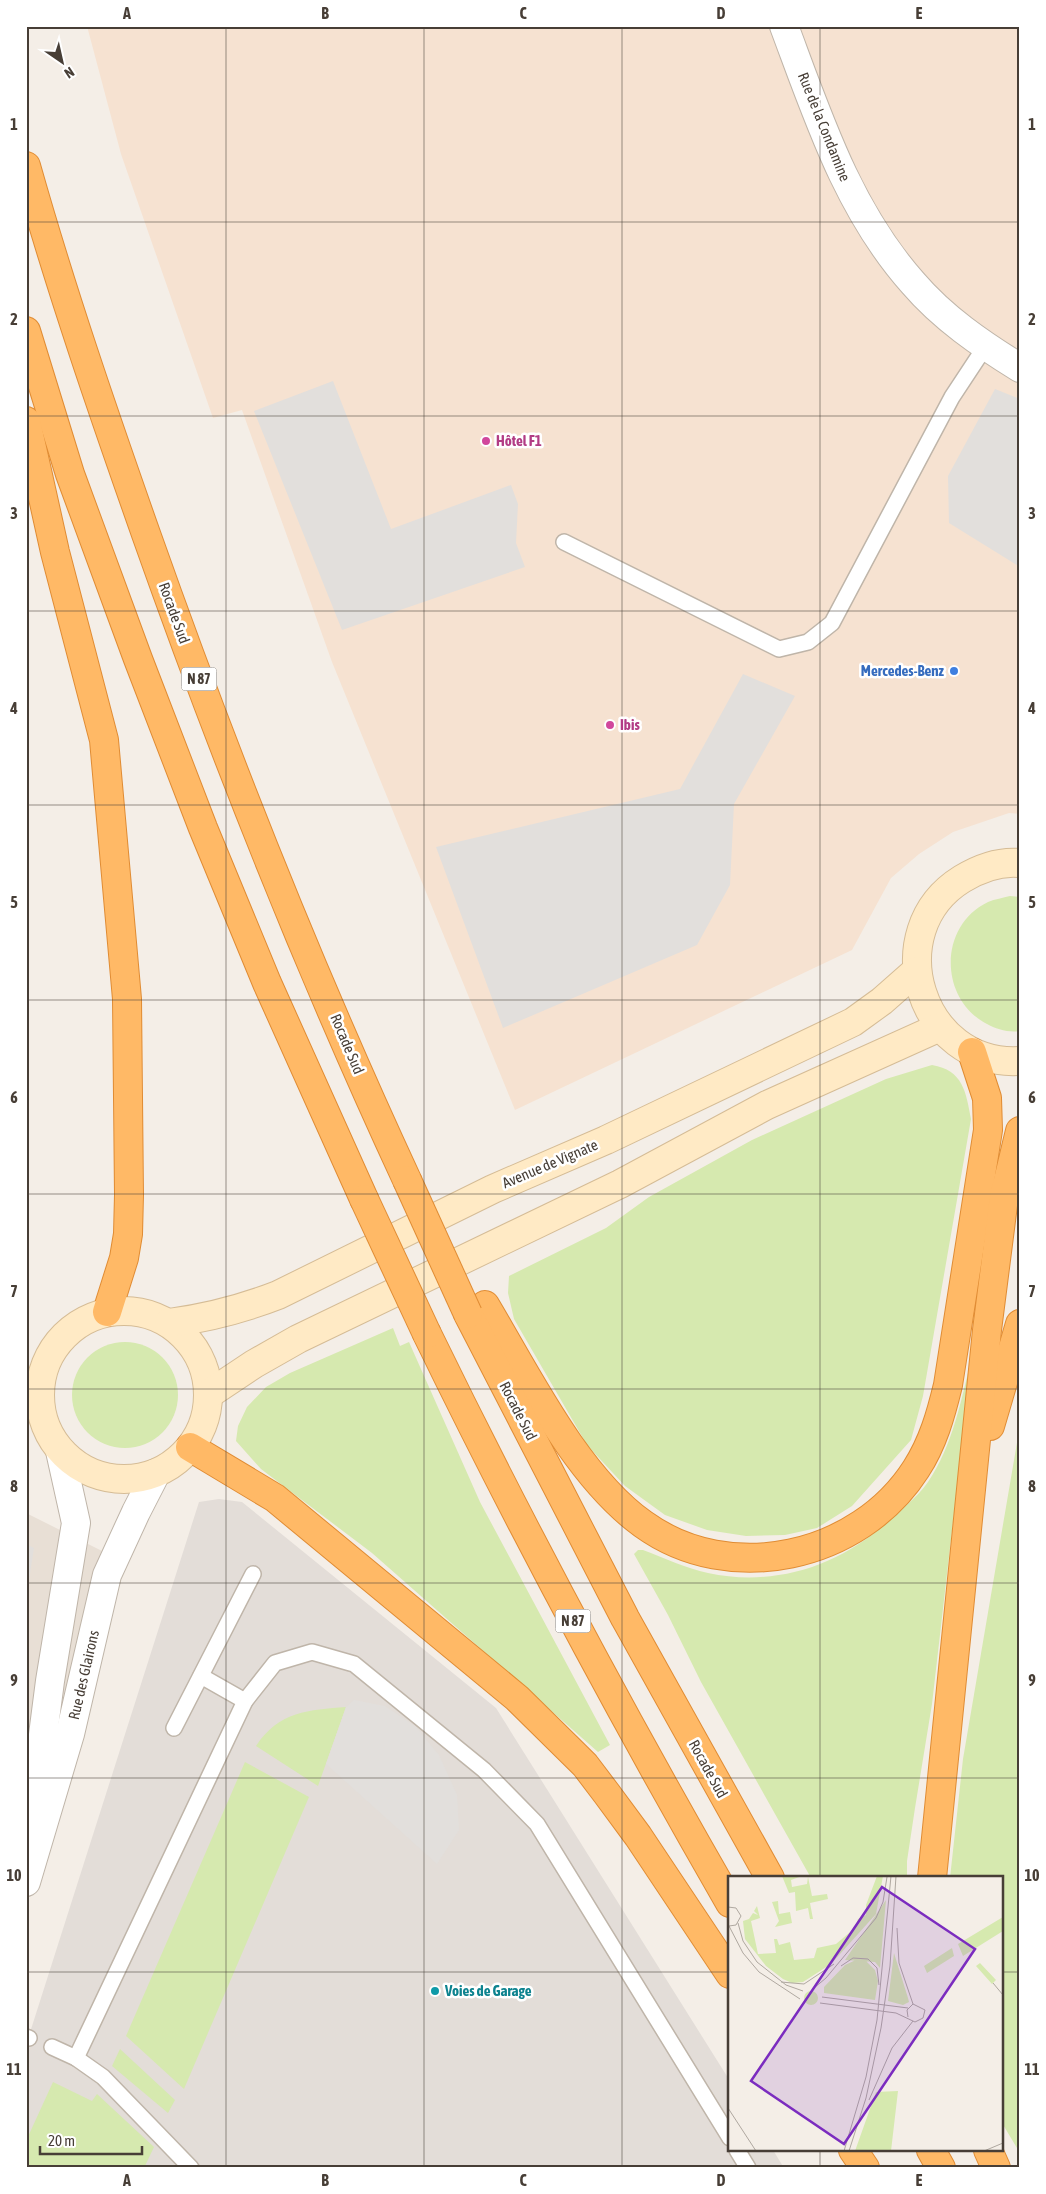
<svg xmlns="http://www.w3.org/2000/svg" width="1046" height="2194" font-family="'Asap Condensed',sans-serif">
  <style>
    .residential { fill: #e8dfd5 }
    .commercial { fill: #f6e2d1 }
    .industrial { fill: #e3ddd8 }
    .green { fill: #d6e9af }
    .parking { fill: #e2dfdc }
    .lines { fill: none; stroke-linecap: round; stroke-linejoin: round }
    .lane-casing { stroke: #bfb5a9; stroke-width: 18 }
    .street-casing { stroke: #bfb5a9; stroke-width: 30 }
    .secondary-casing { stroke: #d5bc96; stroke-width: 30 }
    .highway-casing { stroke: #e08c34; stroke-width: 30 }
    .lane { stroke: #fff; stroke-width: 15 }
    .street { stroke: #fff; stroke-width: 28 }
    .secondary { stroke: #ffeac5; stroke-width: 28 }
    .highway { stroke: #ffb966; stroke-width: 28 }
    .highway-bridge-casing { stroke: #e08c34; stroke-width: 30; stroke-linecap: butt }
    .highway-bridge { stroke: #ffb966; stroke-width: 28 }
    .grid { fill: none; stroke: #473e36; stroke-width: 1; stroke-opacity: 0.55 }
    .hotel-dot { fill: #d1479c; stroke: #fff; stroke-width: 2 }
    .shop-dot { fill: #3f7fe0; stroke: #fff; stroke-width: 2 }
    .culture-dot { fill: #0f9aa8; stroke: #fff; stroke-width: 2 }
    .labels { text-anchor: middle; stroke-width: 5; stroke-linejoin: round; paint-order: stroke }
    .shield { fill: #fff; stroke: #7e7872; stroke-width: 1 }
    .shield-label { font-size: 14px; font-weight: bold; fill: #473e36 }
    .street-label { font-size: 15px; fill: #473e36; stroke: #fff }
    .hotel-label { font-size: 15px; font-weight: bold; fill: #b23c85; stroke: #fff; text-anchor: start }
    .shop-label { font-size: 15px; font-weight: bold; fill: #366cbe; stroke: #fff; text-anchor: end }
    .culture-label { font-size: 15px; font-weight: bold; fill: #0d838f; stroke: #fff; text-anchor: start }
    .inset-road { fill: none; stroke: #afa8a0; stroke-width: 1 }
    .view { fill: #7b2cbf; fill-opacity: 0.15; stroke: #7b2cbf; stroke-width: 2.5 }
    .inset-edge { fill: none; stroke: #473e36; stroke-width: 2.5 }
    .neatline { fill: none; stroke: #473e36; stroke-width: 2 }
    .grid-label { font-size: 16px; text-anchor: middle; font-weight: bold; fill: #473e36 }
  </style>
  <rect width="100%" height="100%" fill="#f4eee7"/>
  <path class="residential" d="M26,1513L102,1551L26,1885Z"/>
  <path class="commercial" d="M87,26H1020V814L1009,813L953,832L919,854L891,878L852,950L515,1110L332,662L242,410L213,418L121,154Z"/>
  <path class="industrial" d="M219,1499L242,1502L496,1708L730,2081V2150H773L784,2168H26V2045L199,1502Z"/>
  <g class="green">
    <path d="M1010,896L1020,897V1031C1009,1033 996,1029 987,1024C939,999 938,926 988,902C995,899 1003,898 1010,896Z"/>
    <path d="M932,1065C963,1070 966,1092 971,1119L923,1396L911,1440L852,1506L817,1528L785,1535L746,1536L707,1530L665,1515L625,1486L587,1445L514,1319L508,1293L509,1276L606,1228L649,1197L752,1140L886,1079Z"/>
    <path d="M393,1328L400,1346L409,1342L480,1502L610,1745L598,1752L372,1553L261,1469L236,1441L238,1426L247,1407L266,1387L290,1373Z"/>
    <circle cx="125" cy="1395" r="53"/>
    <path d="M972,1357L932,1704L915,1808L907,1861V1878H811L701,1682L668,1615L634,1554L638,1550H643C664,1558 686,1568 708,1573C773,1587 838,1567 887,1522C901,1509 917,1498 928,1482C953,1445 961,1400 972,1357Z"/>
    <path d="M1020,1425V2153L1002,2123V1878H950L963,1759Z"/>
    <path d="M346,1707L318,1786L256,1746C279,1711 309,1710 346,1707Z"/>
    <path d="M245,1762L309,1797L184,2089L126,2036Z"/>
    <path d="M120,2049L175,2100L168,2113L112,2066Z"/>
    <path d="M53,2082L92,2101L97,2094L154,2147L144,2168H26V2141Z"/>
  </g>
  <g class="parking">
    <path d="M333,381L391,529L511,485L518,504L516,543L525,567L342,630L254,411Z"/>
    <path d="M995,389L1020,399V567L949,523L948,476Z"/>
    <path d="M743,674L795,696L734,804L730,885L697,945L503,1028L436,847L680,789Z"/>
    <path d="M26,1544L34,1548L26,1599Z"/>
    <path d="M354,1700L385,1706L416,1727L439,1755L457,1795L459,1830L437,1864L326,1764L346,1707Z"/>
  </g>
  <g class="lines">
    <defs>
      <g id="lane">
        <path d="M564,542L779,649L808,642L832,623L952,397L985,347"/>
        <path d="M201,1676L245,1701"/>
        <path d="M174,1728L253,1574"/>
        <path d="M26,2037L29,2038"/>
        <path d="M52,2047L76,2058L103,2077L191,2168"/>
        <path d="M76,2058L245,1701L275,1663L312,1652L354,1664L484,1770L537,1824L730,2138"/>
        <path d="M737,2150L748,2168"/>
      </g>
      <g id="street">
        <path d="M784,26C818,117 848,210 913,283C943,318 981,344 1020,368"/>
        <path d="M33,1812L50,1681L76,1523L60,1451"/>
        <path d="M26,1882L70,1734L107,1575L136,1512L156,1473"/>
      </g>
      <g id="secondary">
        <path d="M1020,863C999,861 980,868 962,879C878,931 920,1067 1020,1061"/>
        <circle cx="124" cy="1395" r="84"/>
        <path d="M169,1323C207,1318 242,1309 278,1295L493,1189L606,1140L853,1022L882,1001L916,971"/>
        <path d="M209,1394L254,1364L298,1339L620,1184L767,1105L940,1027"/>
      </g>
      <g id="highway">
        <path d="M26,166C61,290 103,412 146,534C223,752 309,969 407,1180"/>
        <path d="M26,331L70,474L138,659L203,828L267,983L364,1199"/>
        <path d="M26,421L55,552L104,740L127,999L129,1195L128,1234L124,1258L107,1312"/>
        <path d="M485,1305C527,1375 576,1476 643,1524C730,1587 859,1558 916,1469C933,1443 941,1414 948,1385L988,1130L987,1098L972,1052"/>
        <path d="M468,1314L625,1618L770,1878"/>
        <path d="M427,1334C521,1527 623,1717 730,1903"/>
        <path d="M990,1426L1020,1324"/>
        <path d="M190,1447L275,1498L517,1698L585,1765L607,1794L638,1836L730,1974"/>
        <path d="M932,1878L987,1330L1004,1197L1020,1131"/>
        <path d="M853,2150L865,2168"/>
        <path d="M931,2150L941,2168"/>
        <path d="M988,2150L996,2168"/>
      </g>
    </defs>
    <use href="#lane" class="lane-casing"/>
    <use href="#street" class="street-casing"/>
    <use href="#secondary" class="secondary-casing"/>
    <use href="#highway" class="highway-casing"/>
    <use href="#lane" class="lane"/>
    <use href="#street" class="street"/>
    <use href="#secondary" class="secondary"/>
    <use href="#highway" class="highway"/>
    <defs>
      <g id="highway-bridge">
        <path d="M407,1180L468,1314"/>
        <path d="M364,1199L427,1334"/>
      </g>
    </defs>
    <use href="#highway-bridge" class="highway-bridge-casing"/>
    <use href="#highway-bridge" class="highway-bridge"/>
  </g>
  <path class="grid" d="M226,26V2168M424,26V2168M622,26V2168M820,26V1878M26,222H1020M26,416H1020M26,611H1020M26,805H1020M26,1000H1020M26,1194H1020M26,1389H1020M26,1583H1020M26,1778H1020M26,1972H730M1002,1972H1020M820,2150V2168"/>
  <g class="hotel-dot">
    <circle cx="486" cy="441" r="5"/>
    <circle cx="610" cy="725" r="5"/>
  </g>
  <circle class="shop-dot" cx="954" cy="671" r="5"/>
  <circle class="culture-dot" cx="435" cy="1991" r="5"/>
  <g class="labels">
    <g class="shield">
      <rect x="181.5" y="667.5" width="35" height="23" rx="4"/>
      <rect x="555.5" y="1609.5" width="35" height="23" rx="4"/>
    </g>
    <g class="shield-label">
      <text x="199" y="684">N 87</text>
      <text x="573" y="1626">N 87</text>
    </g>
    <g class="street-label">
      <text transform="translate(824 127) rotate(68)" y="5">Rue de la Condamine</text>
      <text transform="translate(174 613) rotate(70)" y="5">Rocade Sud</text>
      <text transform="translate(347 1044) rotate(67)" y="5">Rocade Sud</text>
      <text transform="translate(550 1164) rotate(-23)" y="5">Avenue de Vignate</text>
      <text transform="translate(518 1411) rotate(63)" y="5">Rocade Sud</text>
      <text transform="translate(84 1675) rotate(-77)" y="5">Rue des Glairons</text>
      <text transform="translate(708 1769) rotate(61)" y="5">Rocade Sud</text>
    </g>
    <g class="hotel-label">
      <text x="496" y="446">Hôtel F1</text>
      <text x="620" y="730">Ibis</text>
    </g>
    <g class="shop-label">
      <text x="944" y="676">Mercedes-Benz</text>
    </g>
    <g class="culture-label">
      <text x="445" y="1996">Voies de Garage</text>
    </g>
  </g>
  <g transform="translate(728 1876)">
    <rect width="275" height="275" fill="#f4eee7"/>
    <path d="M54,0H74L63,4L64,11L79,8L80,1L84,20L99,18L100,23L82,27L85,43H82L80,32L68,35L67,16L61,17ZM149,0H155L148,38L103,88L75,106L64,107L55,103L38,90L17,63L15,45L21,43L25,37L30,39L26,35L29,30L32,42L23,45L30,78L48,77L46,63H49L51,69L62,66L66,84L86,82L89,72L108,68L127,52L130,43L138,39V29ZM158,24L152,92L147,86L117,84ZM50,25L51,38L62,36L64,47L47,51L51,45L44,26ZM275,41V55L235,80L230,68ZM224,72L226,80L199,97L196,90ZM166,77L180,122L181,126L175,129L160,125ZM130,83L138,85L147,94L150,105L147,124L96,117V111L117,89ZM252,87L268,104L264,108L248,90ZM76 122a7 7 0 1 1 14 0a7 7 0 1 1-14 0ZM170,215L163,275H127L148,216Z" fill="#d6e9af"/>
    <path class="inset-road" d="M0,31L8,32L13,40L8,49L1,50M10,47L15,65L29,86L58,109L75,115M1,50L15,77L31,96L72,123M169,52L171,87L185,128M113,90L125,82L140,83L149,92L151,109M53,106L76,108L106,88M265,107L275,119M86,112L98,102L148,42L155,26L159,1M94,121L180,132M92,127L168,137L187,146L195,142L197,134L185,128L179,134L180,141M141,224L164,172L185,145M0,232L28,275M116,275L138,201L149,144L163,0M121,275L138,222L153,152L162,90L168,0M256,275L275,267"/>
    <path class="view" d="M154,11L247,73L116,268L23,205Z"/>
    <rect width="275" height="275" class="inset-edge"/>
  </g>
  <rect width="1046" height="2194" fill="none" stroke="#ffffff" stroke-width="55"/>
  <g transform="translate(62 62) rotate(146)" stroke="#ffffff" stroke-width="4" paint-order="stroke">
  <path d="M0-4L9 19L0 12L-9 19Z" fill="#473e36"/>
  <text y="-8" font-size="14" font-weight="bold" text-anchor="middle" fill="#473e36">N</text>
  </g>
  <path d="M40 2146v8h102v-8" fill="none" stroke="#473e36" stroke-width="2.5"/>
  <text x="48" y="2146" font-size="15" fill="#473e36" stroke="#ffffff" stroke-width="4" paint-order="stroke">20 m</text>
  <rect x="28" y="28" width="990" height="2138" class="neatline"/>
  <g class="grid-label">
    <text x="127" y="19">A</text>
    <text x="325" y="19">B</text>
    <text x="523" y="19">C</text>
    <text x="721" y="19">D</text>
    <text x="919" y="19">E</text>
    <text x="14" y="130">1</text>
    <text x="1032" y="130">1</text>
    <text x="14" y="325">2</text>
    <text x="1032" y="325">2</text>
    <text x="14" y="519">3</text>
    <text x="1032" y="519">3</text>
    <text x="14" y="714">4</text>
    <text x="1032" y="714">4</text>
    <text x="14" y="908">5</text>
    <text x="1032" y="908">5</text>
    <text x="14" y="1103">6</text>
    <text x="1032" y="1103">6</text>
    <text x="14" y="1297">7</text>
    <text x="1032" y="1297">7</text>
    <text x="14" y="1492">8</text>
    <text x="1032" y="1492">8</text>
    <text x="14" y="1686">9</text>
    <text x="1032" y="1686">9</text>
    <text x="14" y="1881">10</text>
    <text x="1032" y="1881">10</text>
    <text x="14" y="2075">11</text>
    <text x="1032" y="2075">11</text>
    <text x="127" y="2186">A</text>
    <text x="325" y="2186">B</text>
    <text x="523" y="2186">C</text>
    <text x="721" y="2186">D</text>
    <text x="919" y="2186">E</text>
  </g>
</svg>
